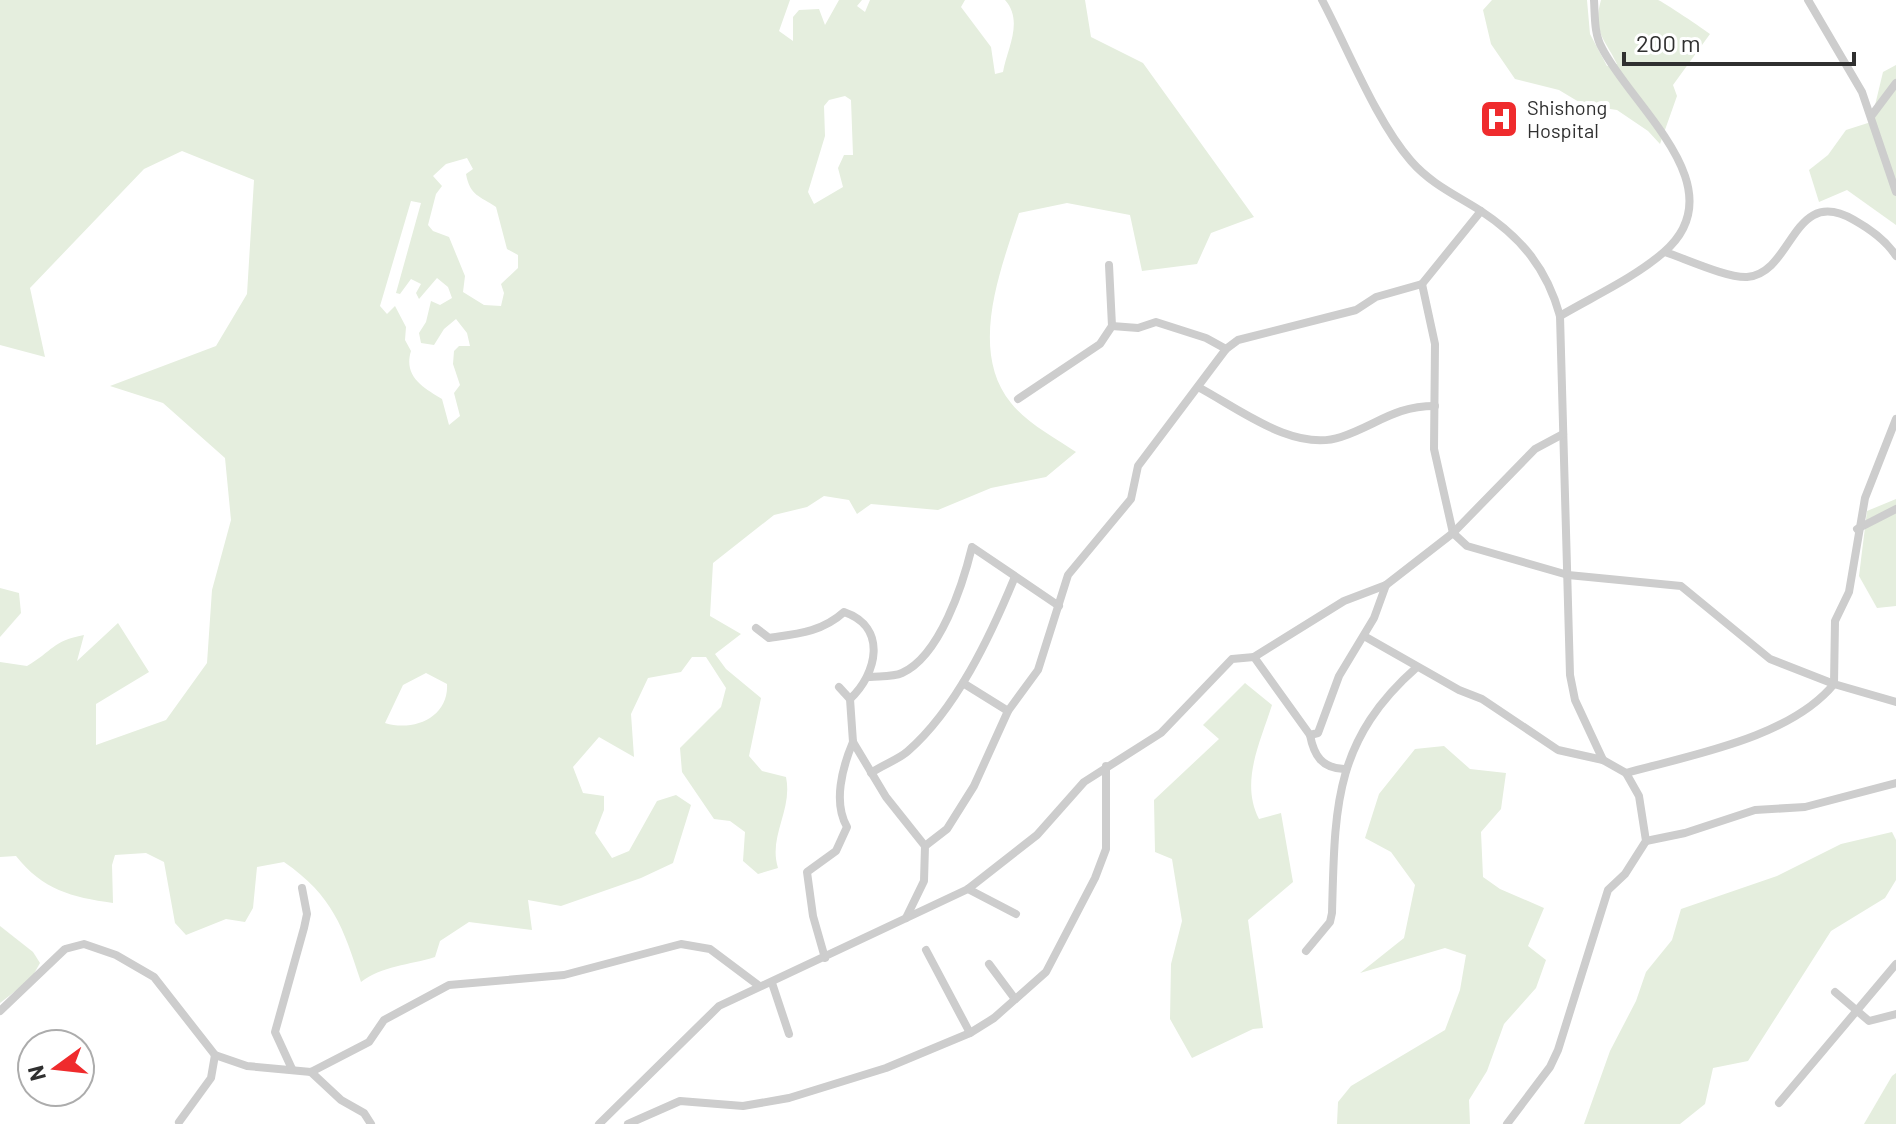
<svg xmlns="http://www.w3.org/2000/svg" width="1896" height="1124" font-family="Barlow,sans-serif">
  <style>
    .green { fill: #e5eede; fill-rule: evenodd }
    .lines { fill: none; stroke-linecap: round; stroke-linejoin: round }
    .minor { stroke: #cdcdcd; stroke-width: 8 }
    .labels { text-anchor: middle; stroke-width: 8; stroke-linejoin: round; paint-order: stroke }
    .poi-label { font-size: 20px; fill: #303030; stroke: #fff; text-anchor: start }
  </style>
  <rect width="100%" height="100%" fill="#fff"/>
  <g class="green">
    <path d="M0,0H790L779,31L793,41V17L799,10L819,9L825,25L839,0H862L857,6L865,12L870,0H965L961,7L991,47L995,74L1003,72C1007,49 1024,21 1005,0H1085L1091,37L1143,63L1254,217L1211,233L1197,264L1142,271L1130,215L1067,203L1019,213C1001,269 968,350 1011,403C1027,423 1055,438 1076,452L1046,477L991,488L938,510L871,504L857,514L849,500L824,496L807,507L774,515L713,563L710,616L741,634L715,654L726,669L761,698L749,756L762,771L786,777C793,810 768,836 778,868L758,874L743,861L745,832L730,821L714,819L682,772L680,748L721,707L726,688L706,657H692L681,672L648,678L631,714L634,757L599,737L573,767L583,793L604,796V810L595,833L612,858L629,851L657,801L676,795L691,805L673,863L641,878L561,906L528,900L532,930L469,922L440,941L435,957C410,965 381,966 361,982C343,927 333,896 284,862L257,867L253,908L245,922L226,919L186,935L175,923L164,862L146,853L115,855L112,865L113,903C71,897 43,890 16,856L0,857V662L27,666C53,651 52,641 84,635L77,661L118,623L149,672L96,704V745L166,720L207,663L212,590L231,520L225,458L163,403L110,386L216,346L247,294L254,180L182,151L144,169L30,288L45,357L0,345ZM845,96L851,100L853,155H844L838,168L843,187L814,204L808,192L825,136L824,106L829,100ZM467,158L473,169L466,174C470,196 480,196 496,207L507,249L518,255V268L501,284L504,293L501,306L484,305L463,292L465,276L449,237L433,231L428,225L436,194L442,186L433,176L446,164ZM411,201L421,203L396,293L400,294L411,279L421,284L416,293L419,299L437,278L448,287L452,298L440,305L431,301L426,322L419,333L421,343L434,345L444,329L456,319L467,333L470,346H459L454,351L453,364L460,385L454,393L460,416L449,425L442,399C424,388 403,377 411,351L405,340L406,327L395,306L387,314L380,306ZM426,673L447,684C449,717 414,732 385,723L403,685Z"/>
    <path d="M1492,0H1587L1590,34L1607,66L1617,64C1605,39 1592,32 1601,0C1618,0 1641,0 1658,0C1662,1 1705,30 1710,34L1673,85L1677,96L1660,144L1648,131L1617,110L1584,105L1559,90L1515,79L1491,44L1483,10Z"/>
    <path d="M1896,65V225L1847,190L1819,202L1809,170L1828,155L1846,130L1871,122L1883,72Z"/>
    <path d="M1896,499V606L1877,608L1859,576L1867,511Z"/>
    <path d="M0,588L19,593L21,613L0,637Z"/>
    <path d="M1245,683L1272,705C1260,743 1240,782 1259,819L1281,813L1293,882L1248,920L1263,1028L1253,1029L1192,1058L1170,1019L1171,964L1182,921L1172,859L1155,852L1154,800L1219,739L1203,725Z"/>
    <path d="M1444,746L1470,769L1506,773L1501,809L1481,832L1483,877L1500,889L1544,908L1528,946L1546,960L1536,988L1504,1024L1487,1071L1469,1100L1470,1124H1337L1338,1102L1351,1086L1445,1030L1460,990L1466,955L1445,948L1360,973L1404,938L1415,885L1391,852L1365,838L1379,794L1415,749Z"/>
    <path d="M1892,832L1896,840V880L1885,898L1831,931L1748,1061L1713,1068L1705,1104L1680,1124H1584L1610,1051L1636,1001L1646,972L1672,940L1681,909L1777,876L1841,844Z"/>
    <path d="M0,926L33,952L40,963L31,979L0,1003Z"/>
    <path d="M1896,1073V1124H1864L1892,1076Z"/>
  </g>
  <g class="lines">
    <g class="minor">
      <path d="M1322,0C1348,49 1376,121 1411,161C1431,184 1456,195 1481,211C1522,238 1547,269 1560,316L1570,675L1575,700L1603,760"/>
      <path d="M1808,0L1862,92L1896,192"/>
      <path d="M1872,115L1896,83"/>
      <path d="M1665,252C1686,259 1727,278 1747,277C1794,273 1792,184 1854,220C1870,229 1886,240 1896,256"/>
      <path d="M1109,265L1112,326"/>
      <path d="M1422,284L1435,344L1434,449L1453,533L1467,546L1568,575L1681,586L1770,659L1834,684L1896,702"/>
      <path d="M1560,316C1594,296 1634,278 1664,252C1738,188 1631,106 1602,48C1594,34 1595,16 1594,0"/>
      <path d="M1198,387C1238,408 1294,453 1341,437C1377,425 1394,406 1435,406"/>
      <path d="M1018,399L1100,344L1112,326L1138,328L1156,322L1206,338L1226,349"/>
      <path d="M1857,529L1896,509"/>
      <path d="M756,628L769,638C797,634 822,632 844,612C888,627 877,674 850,699"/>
      <path d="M1364,636L1459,690L1482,699L1558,750L1603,760L1626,773L1639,796L1646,841L1625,874L1608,890L1558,1050L1550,1067L1507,1124"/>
      <path d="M1254,657L1344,601L1386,585"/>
      <path d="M870,677C880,676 893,677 902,673C940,656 963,584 972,547L1059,606"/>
      <path d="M963,683L1008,711"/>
      <path d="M839,687L850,699L853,742L886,797L925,846"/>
      <path d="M1310,735C1314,756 1322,768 1344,769"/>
      <path d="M871,773C882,765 898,760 908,751C956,709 990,637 1014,579"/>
      <path d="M1626,773C1691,755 1790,738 1834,684L1835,621L1849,592L1865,498L1896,419"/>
      <path d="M1646,841L1685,833L1755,810L1805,807L1896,783"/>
      <path d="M968,889L1016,914"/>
      <path d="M906,918L924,881L925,846L947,829L974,786L1008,711L1038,670L1068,575L1131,499L1138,466L1226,349L1238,340L1356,310L1376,297L1422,284L1481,211"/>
      <path d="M926,950L970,1033"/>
      <path d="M1306,951L1330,922L1332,913C1335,808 1333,741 1417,667"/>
      <path d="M825,958L813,916L807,872L836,851L847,827C833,803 842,768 853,742"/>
      <path d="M989,964L1015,999"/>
      <path d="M772,983L789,1034"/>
      <path d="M1835,992L1869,1021L1896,1014"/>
      <path d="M0,1011L65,949L84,944L116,955L154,977L215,1055L247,1066L311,1072L369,1042L384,1020L449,985L564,975L681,944L710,949L758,985"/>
      <path d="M292,1069L275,1032L304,928L307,914L302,888"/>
      <path d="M311,1072L341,1100L364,1113L371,1124"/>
      <path d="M1779,1103L1896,964"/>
      <path d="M179,1122L211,1078L215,1055"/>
      <path d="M599,1124L719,1006L968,889L1037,835L1084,782L1161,733L1232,659L1254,657L1310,735L1318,733L1339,676L1374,618L1386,585L1453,533L1535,449L1563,434"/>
      <path d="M628,1124L680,1101L743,1106L789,1098L886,1068L970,1033L994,1018L1046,972L1095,878L1106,849V766"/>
    </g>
  </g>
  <defs>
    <symbol id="hospital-square" viewBox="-11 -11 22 22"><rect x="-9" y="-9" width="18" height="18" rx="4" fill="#ef2b2d" stroke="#fff"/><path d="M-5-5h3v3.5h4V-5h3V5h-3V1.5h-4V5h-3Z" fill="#fff"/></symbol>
  </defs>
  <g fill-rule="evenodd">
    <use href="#hospital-square" x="1477" y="97" width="44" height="44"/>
  </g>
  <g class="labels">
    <g class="poi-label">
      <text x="1527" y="115">Shishong<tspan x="1527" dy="23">Hospital</tspan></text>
    </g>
  </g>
  <g transform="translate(56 1068) rotate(255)"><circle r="38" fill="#ffffff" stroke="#acacac" stroke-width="2"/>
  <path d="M0-6L14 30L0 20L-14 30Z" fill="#ef2b2d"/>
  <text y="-12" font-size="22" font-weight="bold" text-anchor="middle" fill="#303030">N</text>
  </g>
  <path d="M1624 52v12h230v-12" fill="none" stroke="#303030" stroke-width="4"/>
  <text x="1636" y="52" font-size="24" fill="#303030" stroke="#ffffff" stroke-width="6" paint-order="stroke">200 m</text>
</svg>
